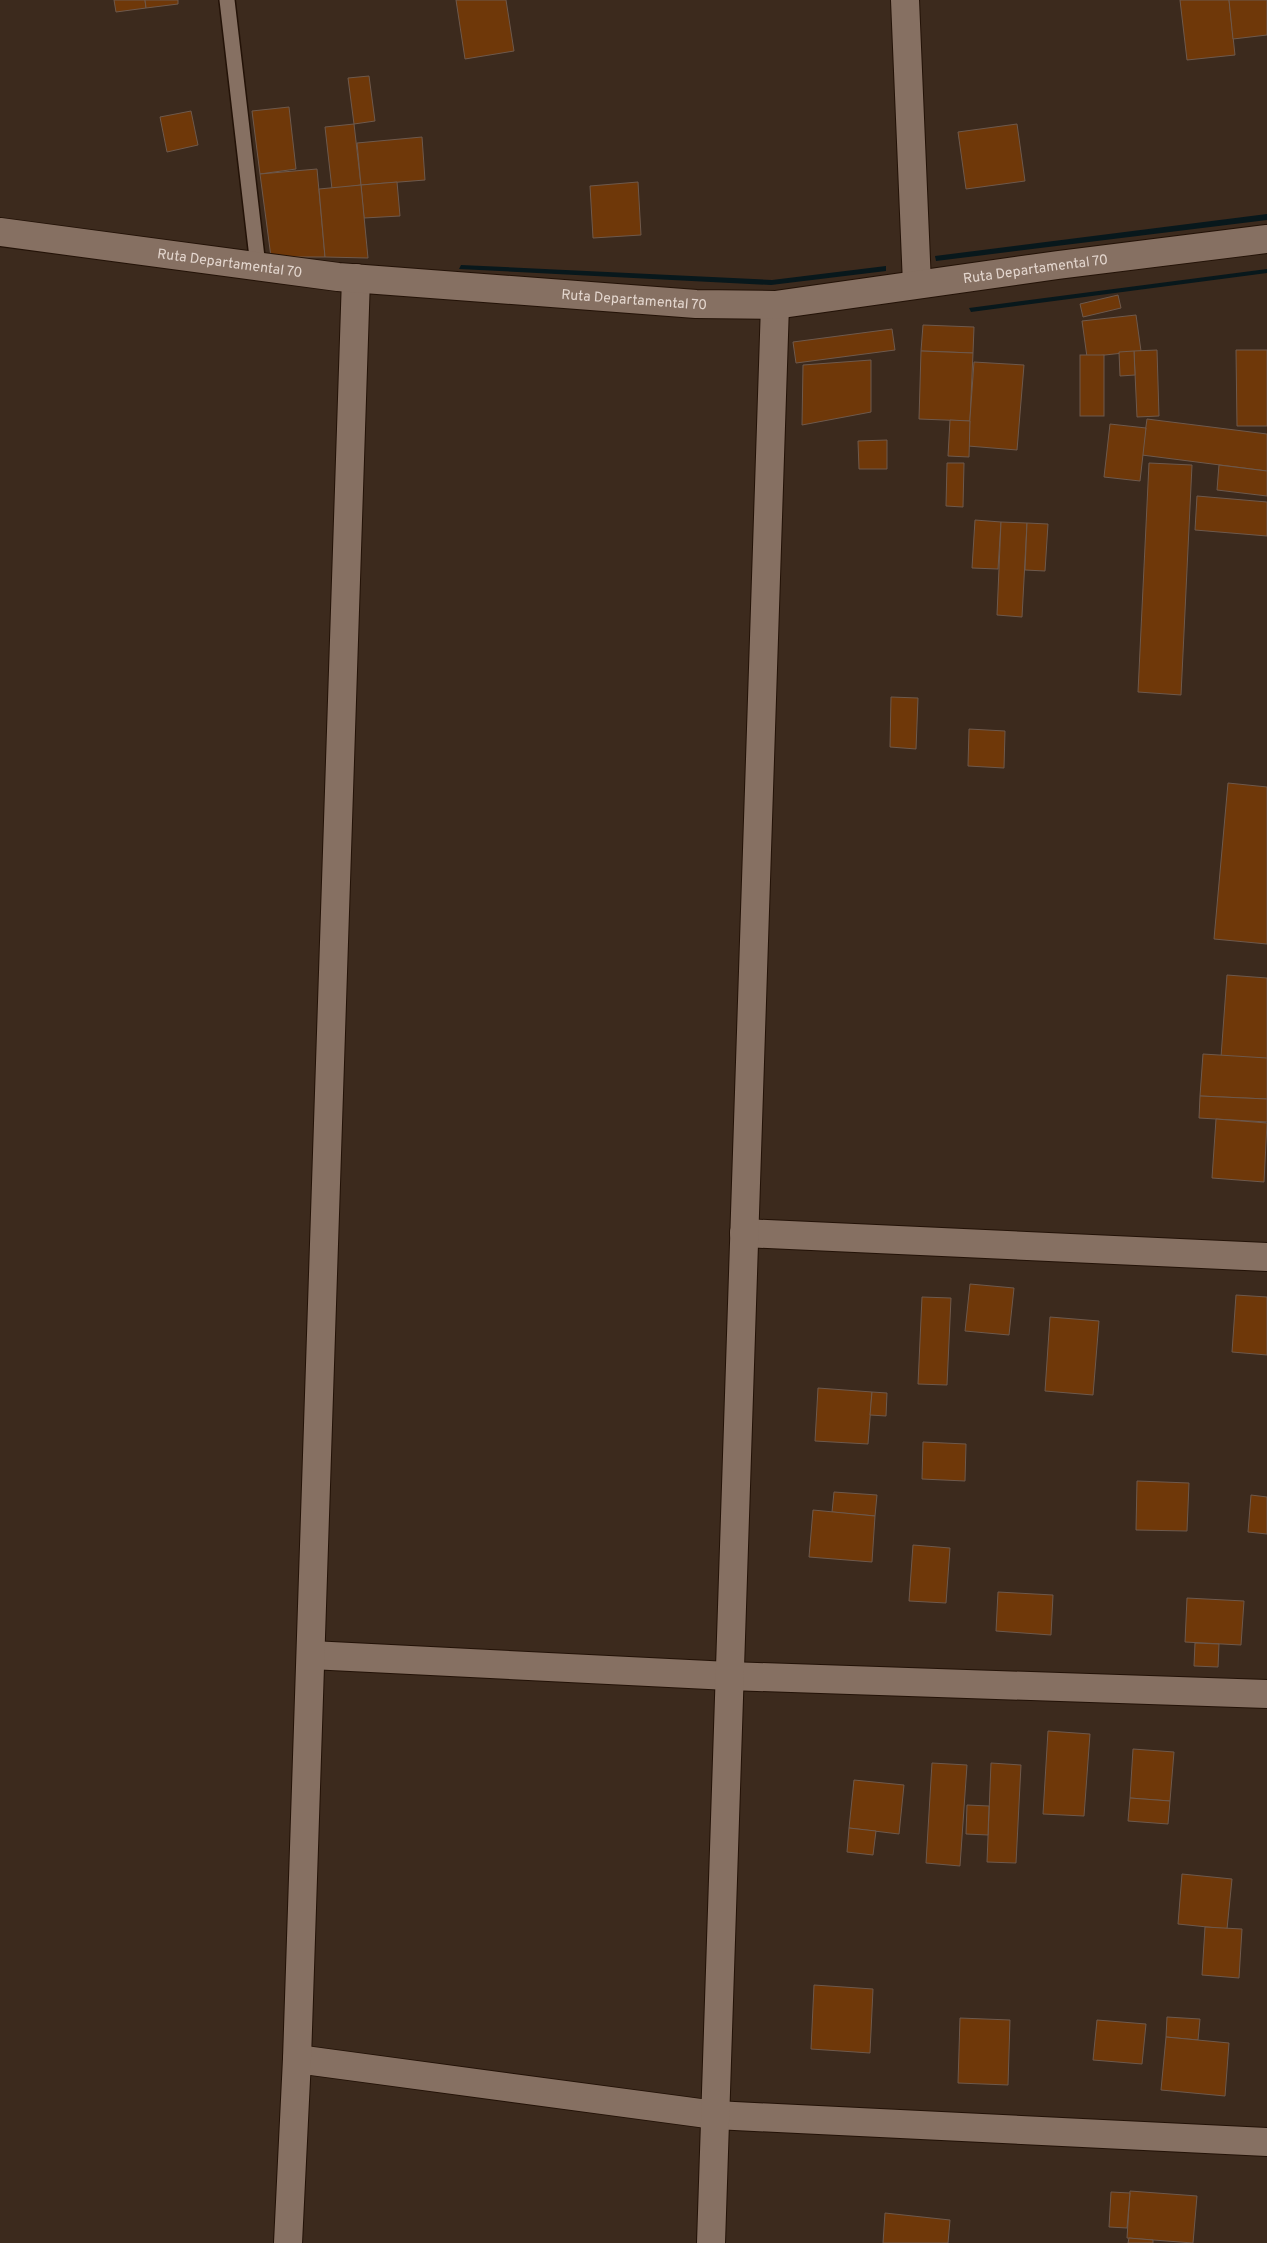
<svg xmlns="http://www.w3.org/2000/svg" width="1267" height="2243" font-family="Overpass,sans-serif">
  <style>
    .water { fill: #08181c }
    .building { fill: #6f3809; stroke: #6e594c }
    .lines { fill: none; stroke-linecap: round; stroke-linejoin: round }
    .service-casing { stroke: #231207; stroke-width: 18 }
    .minor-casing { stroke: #231207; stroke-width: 30 }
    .tertiary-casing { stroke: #231207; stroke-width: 30 }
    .secondary-casing { stroke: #231207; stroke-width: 30 }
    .service { stroke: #867062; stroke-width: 15 }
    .minor { stroke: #867062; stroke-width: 28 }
    .tertiary { stroke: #867062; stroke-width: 28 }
    .secondary { stroke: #867062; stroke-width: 28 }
    .labels { text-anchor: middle; stroke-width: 5; stroke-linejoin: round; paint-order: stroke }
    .street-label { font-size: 14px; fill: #e4d7cf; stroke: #322014 }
  </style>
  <rect width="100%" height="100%" fill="#3c2a1d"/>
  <g class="water">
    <path d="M1267,214V220L936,261L935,256Z"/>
    <path d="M461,265L772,280L886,266V271L771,285L459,269Z"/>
    <path d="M1267,269V273L971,312L969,308Z"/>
  </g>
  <g class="building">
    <path d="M114,0H145L146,8L116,12Z"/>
    <path d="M145,0H178V4L146,8Z"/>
    <path d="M456,0H506L514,51L465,59Z"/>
    <path d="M1180,0H1229L1235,55L1187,60Z"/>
    <path d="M1229,0H1267V35L1233,39Z"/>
    <path d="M369,76L375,121L354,124L348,78Z"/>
    <path d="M289,107L296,169L260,174L252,111Z"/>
    <path d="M191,111L198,145L167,152L160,117Z"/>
    <path d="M354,124L361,185L332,189L325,127Z"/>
    <path d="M1017,124L1025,181L966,189L958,132Z"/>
    <path d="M422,137L425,180L361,185L357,143Z"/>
    <path d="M317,169L325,257H271L260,174Z"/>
    <path d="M397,182L400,216L364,218L361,185Z"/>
    <path d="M638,182L641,235L593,238L590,186Z"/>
    <path d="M361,185L368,258L325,257L319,189Z"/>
    <path d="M1118,295L1121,308L1083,317L1080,304Z"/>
    <path d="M1136,315L1141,351L1087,357L1082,321Z"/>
    <path d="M923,325L974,327L973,353L921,351Z"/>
    <path d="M892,329L895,350L796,363L793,342Z"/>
    <path d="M1157,350L1159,416L1137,417L1134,351Z"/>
    <path d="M1236,350H1267V426H1237Z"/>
    <path d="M921,351L973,353L970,421L919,419Z"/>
    <path d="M1134,351L1135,375L1120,376L1119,352Z"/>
    <rect x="1080" y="355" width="24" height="61"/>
    <path d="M871,360V412L802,425L803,365Z"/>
    <path d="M974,362L1024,365L1017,450L968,446Z"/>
    <path d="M1147,419L1267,434V471L1142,455Z"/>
    <path d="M950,420L970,421L969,457L948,456Z"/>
    <path d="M1110,424L1146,428L1140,481L1104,477Z"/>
    <path d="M887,440V469H859L858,441Z"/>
    <path d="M947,463H964L963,507L946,506Z"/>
    <path d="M1149,463L1192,465L1181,695L1138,692Z"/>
    <path d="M1219,465L1267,471V496L1217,490Z"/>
    <path d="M1197,496L1267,502V536L1195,530Z"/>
    <path d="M975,520L1001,522L998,569L972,568Z"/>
    <path d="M1001,522L1027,523L1022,617L997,615Z"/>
    <path d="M1027,523L1048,524L1045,571L1025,570Z"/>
    <path d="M891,697L918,698L916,749L890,747Z"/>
    <path d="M969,729L1005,731L1004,768L968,766Z"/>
    <path d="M1228,783L1267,787V944L1214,939Z"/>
    <path d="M1227,975L1267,978V1060L1221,1057Z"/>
    <path d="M1203,1054L1267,1058V1099L1200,1096Z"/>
    <path d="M1200,1096L1267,1099V1122L1199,1118Z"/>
    <path d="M1216,1119L1267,1123L1264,1182L1212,1178Z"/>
    <path d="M970,1284L1014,1288L1009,1335L965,1331Z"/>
    <path d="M1236,1295L1267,1297V1355L1232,1352Z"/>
    <path d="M922,1297L951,1298L947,1385L918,1384Z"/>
    <path d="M1050,1317L1099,1321L1093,1395L1045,1391Z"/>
    <path d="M818,1388L872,1392L868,1444L815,1441Z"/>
    <path d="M872,1392L887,1393L886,1416L870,1415Z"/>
    <path d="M923,1442L966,1444L965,1481L922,1479Z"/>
    <path d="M1137,1481L1189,1483L1187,1531L1136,1530Z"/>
    <path d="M834,1492L877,1495L875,1516L832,1512Z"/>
    <path d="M1251,1495L1267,1497V1534L1248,1532Z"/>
    <path d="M813,1510L875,1516L872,1562L809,1557Z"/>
    <path d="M913,1545L950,1548L946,1603L909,1601Z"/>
    <path d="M998,1592L1053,1595L1051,1635L996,1631Z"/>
    <path d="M1187,1598L1244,1601L1241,1645L1185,1642Z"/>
    <path d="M1195,1643L1219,1644L1218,1667L1194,1666Z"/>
    <path d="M1048,1731L1090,1734L1084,1816L1043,1814Z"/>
    <path d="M1133,1749L1174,1752L1170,1801L1130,1798Z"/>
    <path d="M932,1763L967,1765L960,1866L926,1863Z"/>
    <path d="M991,1763L1021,1765L1016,1863L987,1862Z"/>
    <path d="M854,1780L904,1785L899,1834L849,1828Z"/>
    <path d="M1130,1798L1170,1801L1168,1824L1128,1821Z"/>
    <path d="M967,1805L989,1806L988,1835L966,1834Z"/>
    <path d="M849,1828L876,1831L873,1855L847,1852Z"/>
    <path d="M1182,1874L1232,1879L1227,1929L1178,1924Z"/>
    <path d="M1205,1927L1242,1929L1239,1978L1202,1975Z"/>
    <path d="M814,1985L873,1989L870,2053L811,2049Z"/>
    <path d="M1167,2017L1200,2019L1198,2040L1166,2037Z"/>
    <path d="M960,2018L1010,2020L1008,2085L958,2083Z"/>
    <path d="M1097,2020L1146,2024L1142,2064L1093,2060Z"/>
    <path d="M1166,2037L1229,2043L1225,2096L1161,2090Z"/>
    <path d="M1130,2191L1197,2196L1193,2243L1127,2238Z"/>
    <path d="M1111,2192L1130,2193L1127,2228L1109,2227Z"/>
    <path d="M885,2213L950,2220L948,2243H883Z"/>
    <path d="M1129,2238L1153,2240V2243H1128Z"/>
  </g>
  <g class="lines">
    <defs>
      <path id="service" d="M227,0L258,266"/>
      <g id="minor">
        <path d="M744,1233L1267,1257"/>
        <path d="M311,1655L729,1676L1267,1694"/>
        <path d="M297,2059L715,2115L1267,2142"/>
        <path d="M288,2243L297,2059L356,278"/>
        <path d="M711,2243L775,305"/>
      </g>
      <path id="tertiary" d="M905,0L917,284"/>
      <g id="secondary">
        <path id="s1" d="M0,232L338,277L696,304L775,305L1058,265L1267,239"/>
      </g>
    </defs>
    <use href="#service" class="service-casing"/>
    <use href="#minor" class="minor-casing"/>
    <use href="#tertiary" class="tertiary-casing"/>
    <use href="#secondary" class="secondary-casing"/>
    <use href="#service" class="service"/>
    <use href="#minor" class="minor"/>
    <use href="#tertiary" class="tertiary"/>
    <use href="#secondary" class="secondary"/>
  </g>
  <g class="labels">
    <g class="street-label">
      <text dy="5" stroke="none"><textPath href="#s1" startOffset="232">Ruta Departamental 70</textPath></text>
      <text dy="5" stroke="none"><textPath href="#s1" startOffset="1042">Ruta Departamental 70</textPath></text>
      <text dy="5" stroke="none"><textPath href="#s1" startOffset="638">Ruta Departamental 70</textPath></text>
    </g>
  </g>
</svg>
